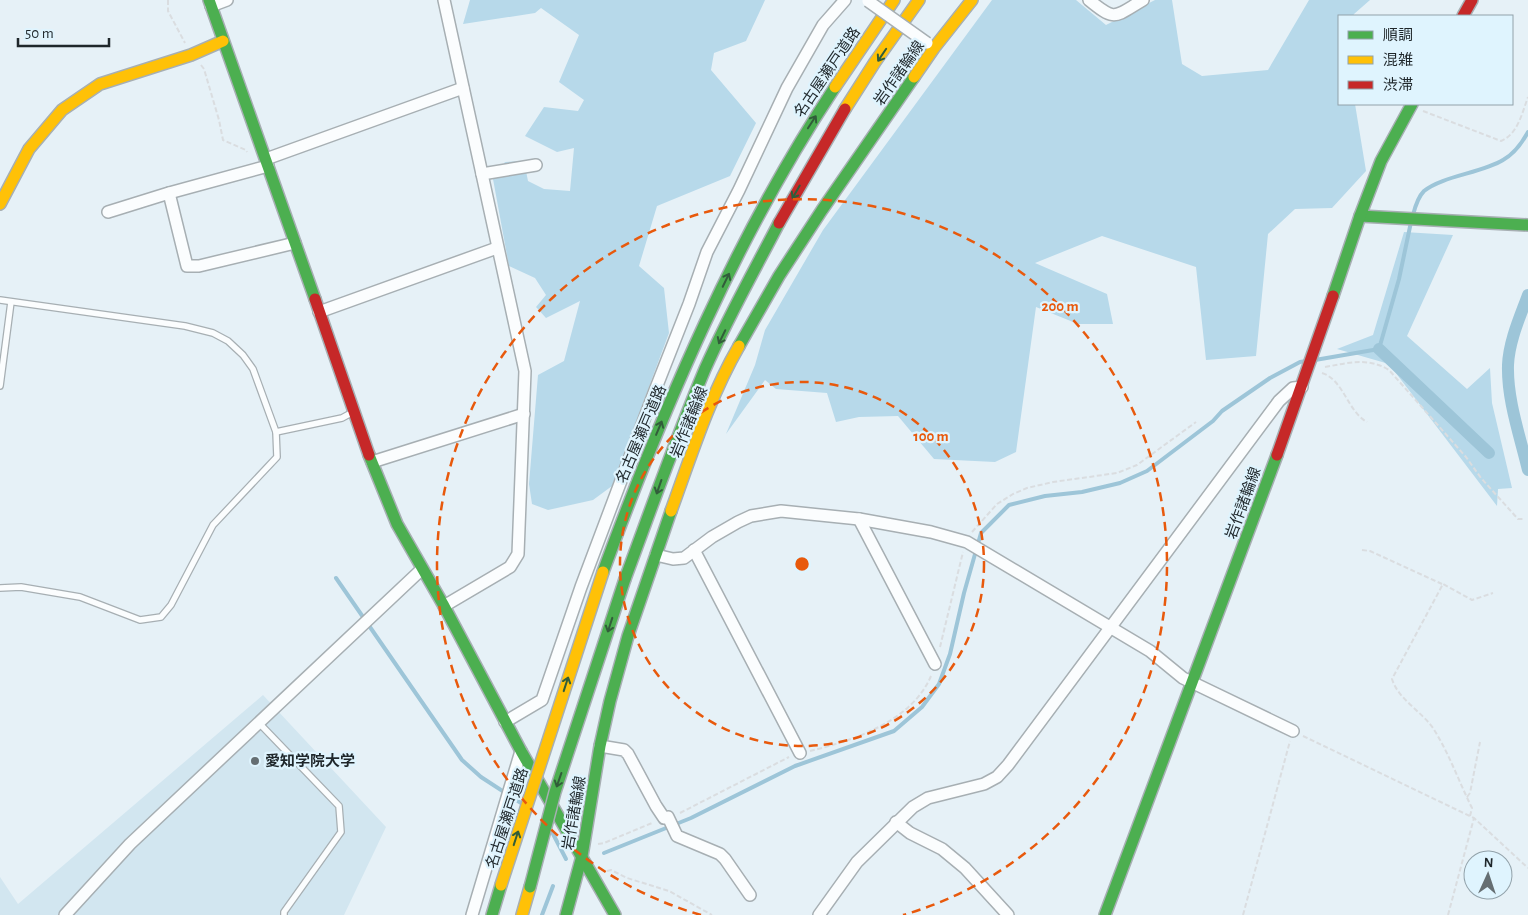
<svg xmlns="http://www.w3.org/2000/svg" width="1528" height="915" font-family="'Alegreya Sans','Noto Sans JP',sans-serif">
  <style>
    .built { fill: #d2e6f0 }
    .forest { fill: #b7d9ea }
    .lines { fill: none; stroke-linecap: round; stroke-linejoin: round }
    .stream { stroke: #9dc5d8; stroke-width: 4 }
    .canal { stroke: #9dc5d8; stroke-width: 12 }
    .lane-casing { stroke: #a7afb3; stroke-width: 8 }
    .street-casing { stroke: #a7afb3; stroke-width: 14 }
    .fast-casing { stroke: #a7afb3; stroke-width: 14 }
    .slow-casing { stroke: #a7afb3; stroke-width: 14 }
    .jam-casing { stroke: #a7afb3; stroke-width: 14 }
    .path { stroke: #dadde0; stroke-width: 2; stroke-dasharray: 5 2.5; stroke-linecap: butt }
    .lane { stroke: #fbfdfe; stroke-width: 5.5 }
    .street { stroke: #fbfdfe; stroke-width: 11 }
    .fast { stroke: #4caf50; stroke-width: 11 }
    .slow { stroke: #ffc107; stroke-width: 11 }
    .jam { stroke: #c62828; stroke-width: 11 }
    .street-bridge-casing { stroke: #a7afb3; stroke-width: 14; stroke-linecap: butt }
    .fast-bridge-casing { stroke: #a7afb3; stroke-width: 14; stroke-linecap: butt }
    .slow-bridge-casing { stroke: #a7afb3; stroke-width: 14; stroke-linecap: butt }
    .street-bridge { stroke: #fbfdfe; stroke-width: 11 }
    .fast-bridge { stroke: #4caf50; stroke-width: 11 }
    .slow-bridge { stroke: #ffc107; stroke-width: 11 }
    .oneway { stroke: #315d3a }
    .ring { fill: none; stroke: #e8590c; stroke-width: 2.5; stroke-dasharray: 9 6 }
    .poi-dot { fill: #656e72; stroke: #dff4fe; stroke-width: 2 }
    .labels { text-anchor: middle; stroke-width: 4.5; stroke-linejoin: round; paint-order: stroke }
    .street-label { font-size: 15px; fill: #1f272b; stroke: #dff4fe }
    .poi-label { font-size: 15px; font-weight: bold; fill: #1f272b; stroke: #dff4fe; text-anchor: start }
    .centre { fill: #e8590c; stroke: #dff4fe; stroke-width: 2.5 }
    .ring-label { font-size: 15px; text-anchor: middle; font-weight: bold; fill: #e8590c; stroke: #dff4fe; stroke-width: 4.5; stroke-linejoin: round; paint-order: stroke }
  </style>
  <rect width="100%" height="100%" fill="#e6f1f7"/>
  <path class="built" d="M263,695L386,827L344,915H0V877L18,904Z"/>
  <g class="forest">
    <path d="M470,0H765L746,41L714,53L711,70L756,123L730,176L657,206L639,266L664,288L669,333L612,486L593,500L548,510L532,504L529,484L538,375L564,361L580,301L546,318L536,307L546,295L535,278L509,266L493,179L505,162L524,161L528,181L544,189L570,191L574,148L557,152L525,136L544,107L578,111L584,100L559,82L579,35L541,8L535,13L463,24Z"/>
    <path d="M992,0H1076L1106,25L1155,0H1172L1182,64L1202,76L1268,70L1309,0H1370L1354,14L1353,16H1339V104H1355L1366,171L1332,208L1295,209L1268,234L1256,356L1206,360L1196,267L1102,236L1035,263L1107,294L1113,324H1078L1036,307L1016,452L995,462L934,459L898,416L859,417L836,422L827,393L776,389L765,380L726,434L755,365L765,330L823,230Z"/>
    <path d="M1404,232L1453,235L1407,336L1467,389L1490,368L1492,403L1512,488L1498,489L1497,506L1389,364L1337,349L1373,335Z"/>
  </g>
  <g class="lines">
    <g class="stream">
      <path d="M1413,215C1415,207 1418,197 1424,191C1442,176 1482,173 1503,160C1514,154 1522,143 1528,132"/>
      <path d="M1315,360L1379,349L1399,279L1411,222"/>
      <path d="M336,578L462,760L481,777L521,803"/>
      <path d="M552,832L566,859"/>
      <path d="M604,853L691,818L795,766L894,731L922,707L939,684L950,654L964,593L981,533L1009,505L1045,496L1082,492L1120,483L1147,471L1213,421L1222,411L1270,378L1300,362L1306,361"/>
      <path d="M542,915L553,886"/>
    </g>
    <g class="canal">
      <path d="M1528,295C1520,317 1509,341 1508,365C1507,400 1520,436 1528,470"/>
      <path d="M1379,349L1489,453"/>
    </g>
    <defs>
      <g id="lane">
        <path d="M0,300L185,326L213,333L228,341L243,355L253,369L276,432L277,457L213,525L171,605L161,617L140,620L80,597L21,587L0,588"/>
        <path d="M0,386L11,302"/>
        <path d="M276,432L342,418L353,412"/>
        <path d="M259,723L339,806L341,832L284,912V915"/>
      </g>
      <g id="street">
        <path d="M444,0L525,371L518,554L510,567L444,606"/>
        <path d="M1089,0C1116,22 1114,17 1143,0"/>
        <path d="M211,6L227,0"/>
        <path d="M266,159L463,88"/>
        <path d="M482,174L536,165"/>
        <path d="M169,193L187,266H199L295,243"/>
        <path d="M108,212L169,193L268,166"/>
        <path d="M319,312L497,248"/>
        <path d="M372,462L524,414"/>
        <path d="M859,519L935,664"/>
        <path d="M694,550L800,753"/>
        <path d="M656,555L673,559L684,558L712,537L738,522L751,516L781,511L859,519L931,532L967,542L1150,651L1183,678L1293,731"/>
        <path d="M505,722L542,700L581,587L654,393L689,304L707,252L739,190L787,88L823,25L845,0"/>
        <path d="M600,746L624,750L628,754L656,806L664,818L668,817L677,836L720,854L725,859L750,895"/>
        <path d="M896,822L910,833L942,849L965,868L1008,915"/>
        <path d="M65,915L130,844L422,569"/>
        <path d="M472,915L521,751"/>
        <path d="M819,915L857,862L913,807L928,798L984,784L997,777L1008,765L1279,401L1293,388L1302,387"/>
      </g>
      <g id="fast">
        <path d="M209,0L315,299"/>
        <path d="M1360,216L1528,225"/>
        <path d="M1333,296L1360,216L1381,161L1412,104"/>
        <path d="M739,346L779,276L822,210L914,77"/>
        <path d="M369,455L397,524L444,606L521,751L615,915"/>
        <path d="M603,572C665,404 736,237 835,87"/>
        <path d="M625,579C651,509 676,438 705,369C727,319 754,271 779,223"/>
        <path d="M492,915L501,885"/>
        <path d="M566,915L582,856L600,746L610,701L628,636L671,511"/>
        <path d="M1105,915L1277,455"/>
      </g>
      <g id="slow">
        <path d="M914,77L934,48L972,0"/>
        <path d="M835,87L894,0"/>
        <path d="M845,109L875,62L919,0"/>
        <path d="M0,204L29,149L62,110L100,84L191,55L223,41"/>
        <path d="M671,511C691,456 709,398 739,346"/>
        <path d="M522,915L530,887"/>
      </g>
      <g id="jam">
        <path d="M1463,16L1472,0"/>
        <path d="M779,223L845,109"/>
        <path d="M315,299L369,455"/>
        <path d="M1277,455L1333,296"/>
      </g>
    </defs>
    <use href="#lane" class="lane-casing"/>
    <use href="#street" class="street-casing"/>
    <use href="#fast" class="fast-casing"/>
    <use href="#slow" class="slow-casing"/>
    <use href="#jam" class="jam-casing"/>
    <g class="path">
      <path d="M168,0V11L185,43"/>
      <path d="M201,65L204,69L219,120L223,140L246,150L247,152"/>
      <path d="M1423,111L1501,141C1518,134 1522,113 1528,97"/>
      <path d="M1325,367C1348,363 1368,357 1389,370L1466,457L1481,478L1518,519H1523"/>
      <path d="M1322,373C1344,380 1347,411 1367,422"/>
      <path d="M972,532L997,504L1013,494L1027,488L1053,482L1117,473L1137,465L1196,422"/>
      <path d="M1362,550L1370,551L1442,584"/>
      <path d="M940,647L963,552"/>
      <path d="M1303,736L1474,818L1528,868"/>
      <path d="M810,751C855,740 912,721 931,676"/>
      <path d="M1467,797L1470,793L1480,742"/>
      <path d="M680,813L789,757"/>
      <path d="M1470,816L1472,808C1459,782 1449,753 1433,728C1421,711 1398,699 1392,679L1443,584L1472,600L1493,593"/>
      <path d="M598,844L604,843L652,823"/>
      <path d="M607,871L611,870L627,878L669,891L712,915"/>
      <path d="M1243,915L1290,741"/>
      <path d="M1448,915L1474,818"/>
    </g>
    <use href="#lane" class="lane"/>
    <use href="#street" class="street"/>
    <use href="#fast" class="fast"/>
    <use href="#slow" class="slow"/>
    <use href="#jam" class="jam"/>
    <defs>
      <path id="street-bridge" d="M868,1L927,43"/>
      <path id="fast-bridge" d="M530,887L555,792L625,579"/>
      <path id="slow-bridge" d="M501,885L603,572"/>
    </defs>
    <use href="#street-bridge" class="street-bridge-casing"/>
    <use href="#fast-bridge" class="fast-bridge-casing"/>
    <use href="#slow-bridge" class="slow-bridge-casing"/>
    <use href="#street-bridge" class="street-bridge"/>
    <use href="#fast-bridge" class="fast-bridge"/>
    <use href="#slow-bridge" class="slow-bridge"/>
  </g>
  <defs><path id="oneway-shaft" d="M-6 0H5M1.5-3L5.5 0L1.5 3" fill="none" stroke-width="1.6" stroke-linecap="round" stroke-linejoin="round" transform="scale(1.25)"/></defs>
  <g class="oneway">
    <use href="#oneway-shaft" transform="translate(882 55) rotate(124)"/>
    <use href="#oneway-shaft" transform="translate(812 122) rotate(-57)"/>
    <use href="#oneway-shaft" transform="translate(796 192) rotate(120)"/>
    <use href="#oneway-shaft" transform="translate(726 280) rotate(-64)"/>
    <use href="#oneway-shaft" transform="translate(722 337) rotate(116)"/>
    <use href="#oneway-shaft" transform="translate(659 428) rotate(-67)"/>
    <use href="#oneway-shaft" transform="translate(659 487) rotate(109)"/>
    <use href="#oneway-shaft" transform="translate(610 625) rotate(108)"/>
    <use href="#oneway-shaft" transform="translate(566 684) rotate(-72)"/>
    <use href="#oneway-shaft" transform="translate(559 780) rotate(109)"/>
    <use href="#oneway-shaft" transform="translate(516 838) rotate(-72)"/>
  </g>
  <g class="ring">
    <circle cx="802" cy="564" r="182"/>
    <path d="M701 915A365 365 0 1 1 903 915"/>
  </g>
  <circle class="poi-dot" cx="255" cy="761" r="5"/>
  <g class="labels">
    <g class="street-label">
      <text transform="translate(827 72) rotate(-56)" y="5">名古屋瀬戸道路</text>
      <text transform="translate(899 73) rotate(-55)" y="5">岩作諸輪線</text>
      <text transform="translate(689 422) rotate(-68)" y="5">岩作諸輪線</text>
      <text transform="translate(641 434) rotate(-67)" y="5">名古屋瀬戸道路</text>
      <text transform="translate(1243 503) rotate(-70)" y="5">岩作諸輪線</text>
      <text transform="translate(574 813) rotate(-80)" y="5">岩作諸輪線</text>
      <text transform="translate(507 818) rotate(-72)" y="5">名古屋瀬戸道路</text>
    </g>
    <g class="poi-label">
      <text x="265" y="766">愛知学院大学</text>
    </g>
  </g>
  <circle cx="802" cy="564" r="8" class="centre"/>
  <g class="ring-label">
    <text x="1060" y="311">200 m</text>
    <text x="931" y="441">100 m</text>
  </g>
  <rect x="1338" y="15" width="175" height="90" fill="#dff4fe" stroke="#92a2aa"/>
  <rect x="1348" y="31" width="25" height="8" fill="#4caf50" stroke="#92a2aa"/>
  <text x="1383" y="40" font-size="15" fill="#1f272b">順調</text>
  <rect x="1348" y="56" width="25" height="8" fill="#ffc107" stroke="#92a2aa"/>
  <text x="1383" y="65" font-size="15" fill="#1f272b">混雑</text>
  <rect x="1348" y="81" width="25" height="8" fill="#c62828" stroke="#92a2aa"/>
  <text x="1383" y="90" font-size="15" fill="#1f272b">渋滞</text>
  <g transform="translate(1488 875) rotate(3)"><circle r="24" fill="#dff4fe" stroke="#92a2aa"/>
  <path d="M0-4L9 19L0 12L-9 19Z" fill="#656e72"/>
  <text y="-8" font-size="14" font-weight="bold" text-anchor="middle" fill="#1f272b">N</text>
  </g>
  <path d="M18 38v8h91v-8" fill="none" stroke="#1f272b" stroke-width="2.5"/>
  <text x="25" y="38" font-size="15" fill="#1f272b" stroke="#dff4fe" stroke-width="4" paint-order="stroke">50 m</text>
</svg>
